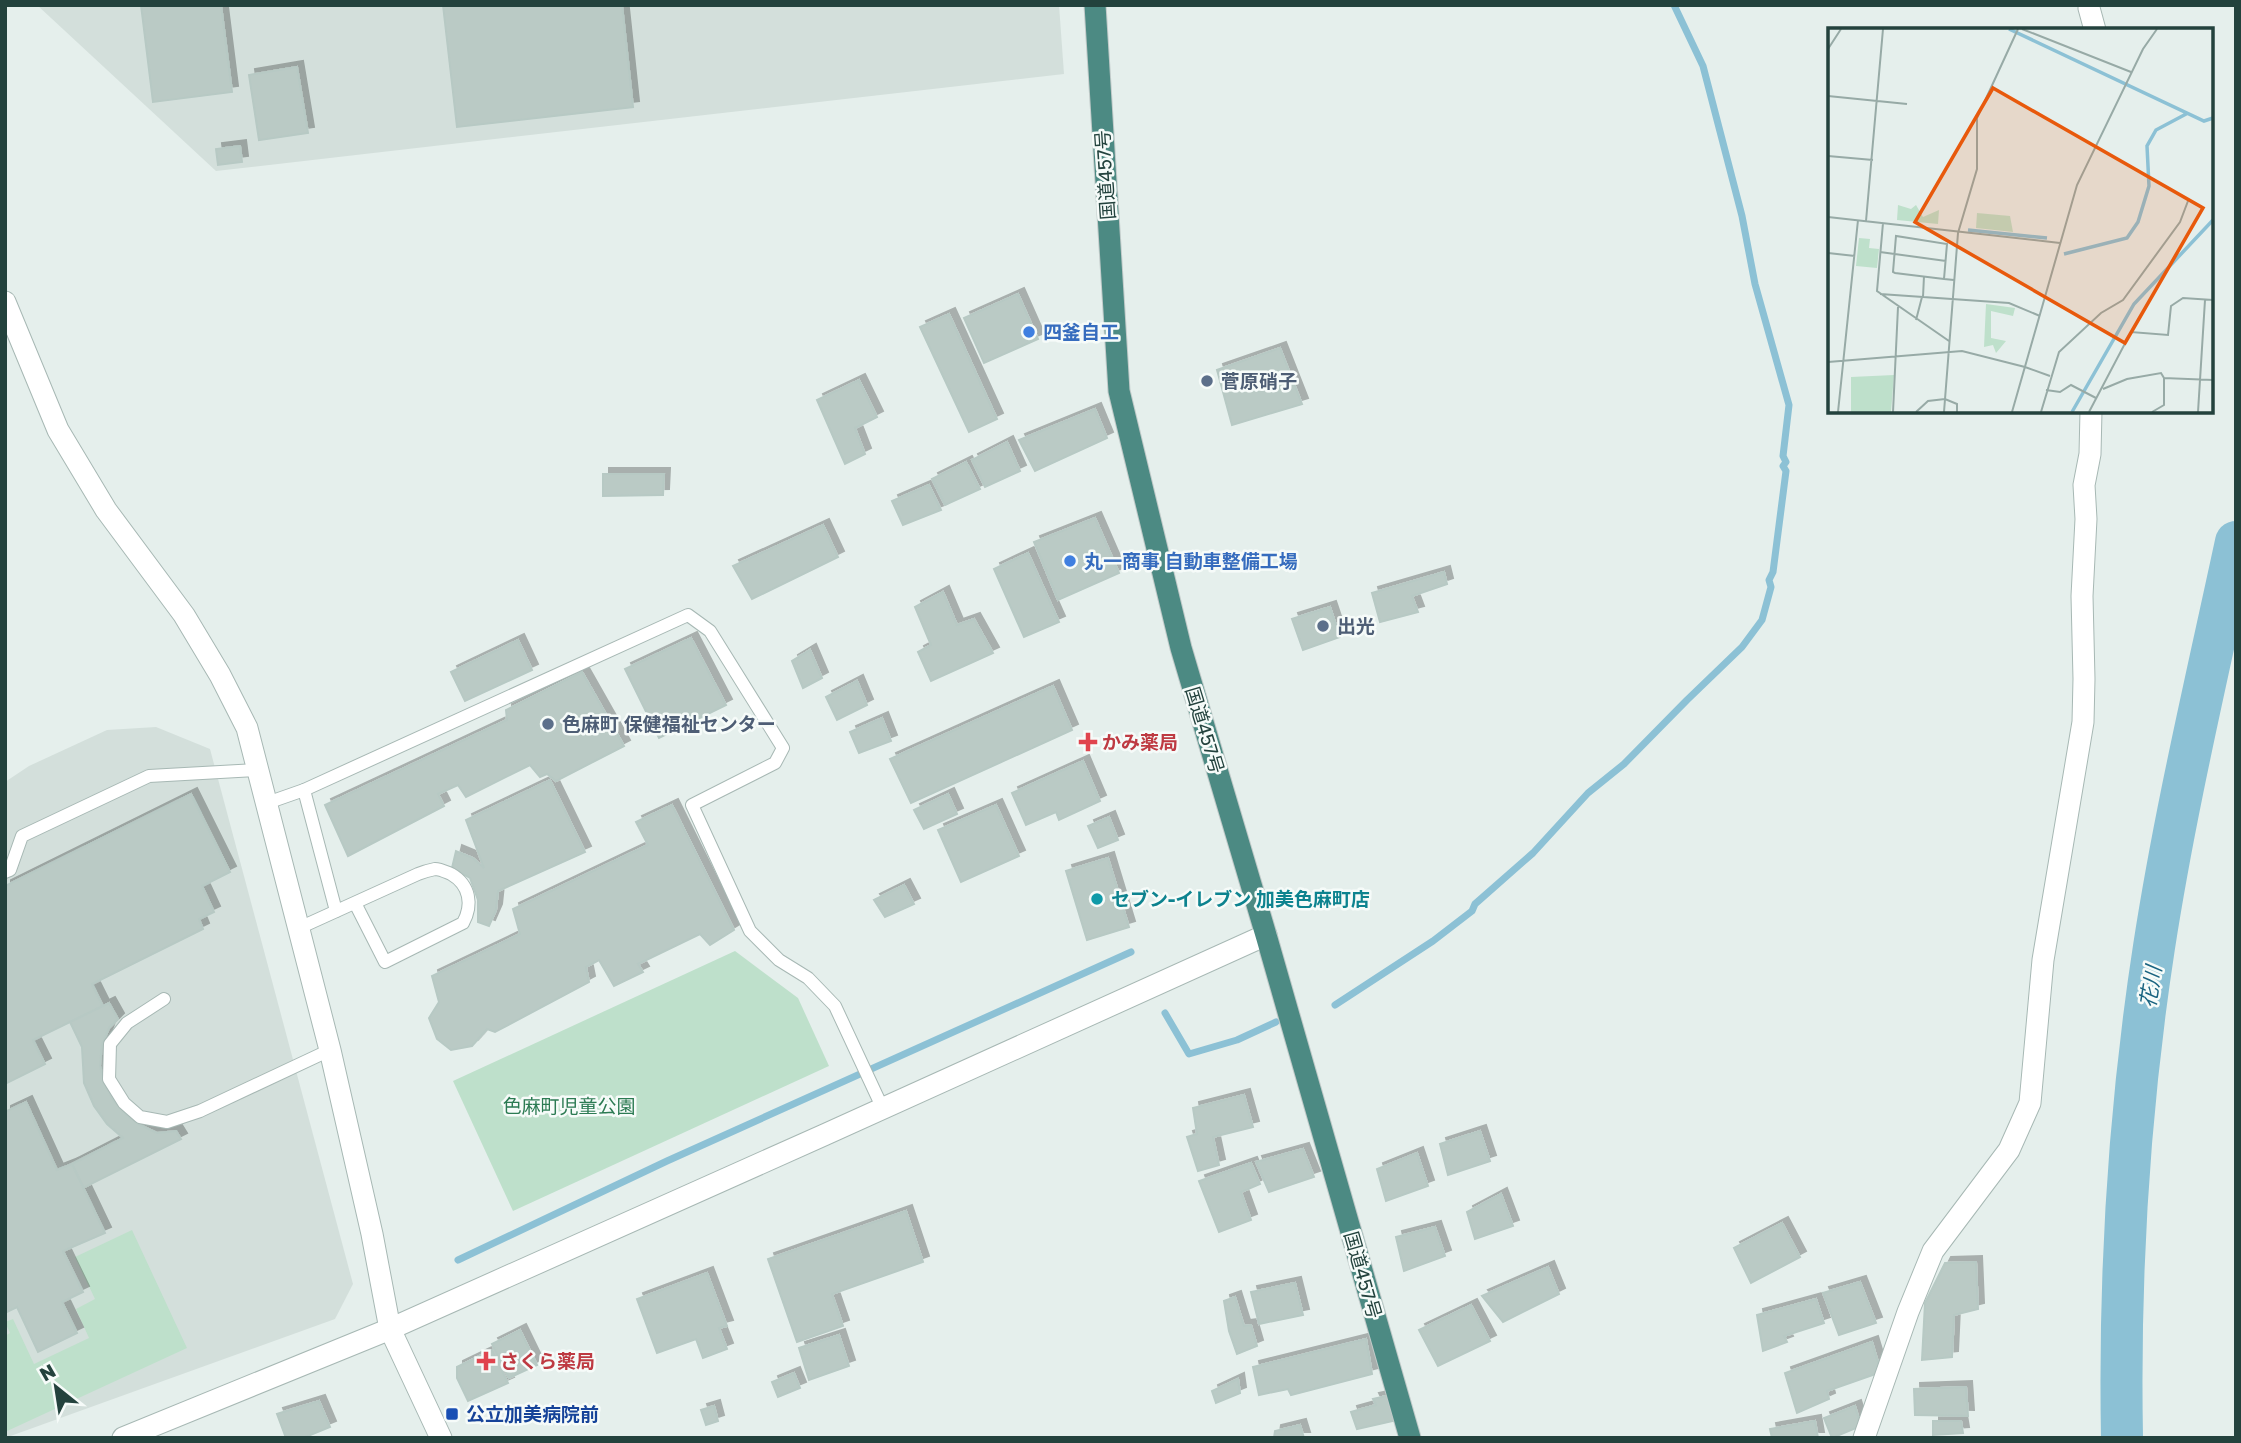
<svg xmlns="http://www.w3.org/2000/svg" width="2241" height="1443" font-family="'Golos Text','Noto Sans JP',sans-serif">
  <style>
    .built { fill: #d3dfdb }
    .green { fill: #bee0cb }
    .lines { fill: none; stroke-linecap: round; stroke-linejoin: round }
    .stream { stroke: #8cc1d5; stroke-width: 7 }
    .river { stroke: #8cc1d5; stroke-width: 42 }
    .building { fill: #bacac5; stroke: #b7c9c4; stroke-width: 2; filter: url(#shadow) }
    .service-casing { stroke: #a7b8b4; stroke-width: 14 }
    .minor-casing { stroke: #a7b8b4; stroke-width: 23 }
    .tertiary-casing { stroke: #a7b8b4; stroke-width: 23 }
    .trunk-casing { stroke: #c1cac9; stroke-width: 23 }
    .service { stroke: #fff; stroke-width: 12 }
    .minor { stroke: #fff; stroke-width: 21 }
    .tertiary { stroke: #fff; stroke-width: 21 }
    .trunk { stroke: #4c8a83; stroke-width: 21 }
    .shop-dot { fill: #3f7fe0; stroke: #f6fbf9; stroke-width: 2.5 }
    .service-dot { fill: #5c6f8a; stroke: #f6fbf9; stroke-width: 2.5 }
    .health-dot { fill: #e0444e; stroke: #f6fbf9; stroke-width: 2.5 }
    .culture-dot { fill: #0f9aa8; stroke: #f6fbf9; stroke-width: 2.5 }
    .transit-dot { fill: #1a4fb4; stroke: #f6fbf9; stroke-width: 2.5 }
    .labels { text-anchor: middle; stroke-width: 5; stroke-linejoin: round; paint-order: stroke }
    .street-label { font-size: 19px; fill: #23423d; stroke: #f6fbf9 }
    .shop-label { font-size: 19px; font-weight: bold; fill: #366cbe; stroke: #f6fbf9; text-anchor: start }
    .service-label { font-size: 19px; font-weight: bold; fill: #4e5e75; stroke: #f6fbf9; text-anchor: start }
    .health-label { font-size: 19px; font-weight: bold; fill: #be3a42; stroke: #f6fbf9; text-anchor: start }
    .culture-label { font-size: 19px; font-weight: bold; fill: #0d838f; stroke: #f6fbf9; text-anchor: start }
    .park-label { font-size: 19px; fill: #2c7b53; stroke: #f6fbf9 }
    .transit-label { font-size: 19px; font-weight: bold; fill: #164399; stroke: #f6fbf9; text-anchor: start }
    .water-label { font-size: 21px; font-style: italic; fill: #1a6481; stroke: #f6fbf9 }
    .inset-river { fill: none; stroke: #8cc1d5; stroke-width: 3.5 }
    .inset-road { fill: none; stroke: #97aaa6; stroke-width: 2 }
    .view { fill: #e8590c; fill-opacity: 0.15; stroke: #e8590c; stroke-width: 3.5 }
    .inset-edge { fill: none; stroke: #23423d; stroke-width: 3.5 }
  </style>
  <defs>
    <filter id="shadow"><feDropShadow dx="6" dy="-6" stdDeviation="0" flood-color="#0004"/></filter>
  </defs>
  <rect width="100%" height="100%" fill="#e5efec"/>
  <g class="built">
    <path d="M37,5H1059L1064,74L216,171Z"/>
    <path d="M156,727L210,749L353,1284L335,1319L5,1438V782L29,766L107,730Z"/>
  </g>
  <g class="green">
    <path d="M735,951L798,998L829,1066L513,1211L453,1081Z"/>
    <path d="M132,1230L187,1348L5,1432V1336L10,1333L5,1322L13,1319L34,1364L89,1338L76,1309L95,1299L75,1257Z"/>
  </g>
  <g class="lines">
    <g class="stream">
      <path d="M1335,1005L1433,941L1472,911L1475,904L1533,853L1588,793L1624,764L1687,700L1742,647L1762,620L1771,587L1769,580L1773,572L1786,471L1783,466L1786,462L1783,456L1789,405L1755,284L1742,216L1703,66L1674,5"/>
      <path d="M1165,1013L1189,1054L1237,1040L1276,1022"/>
      <path d="M458,1260L667,1161L1131,952"/>
    </g>
    <path class="river" d="M2122,1438C2119,1274 2129,1109 2154,947C2175,811 2207,677 2236,542"/>
  </g>
  <g class="building">
    <path d="M141,5H221L232,92L153,102Z"/>
    <path d="M443,5H622L633,107L457,127Z"/>
    <path d="M297,67L308,133L259,140L249,75Z"/>
    <path d="M240,146L242,162L218,165L216,149Z"/>
    <path d="M1018,294L1038,339L984,363L964,318Z"/>
    <path d="M949,314L997,419L969,432L920,327Z"/>
    <path d="M1280,348L1302,404L1232,425L1217,370Z"/>
    <path d="M859,380L877,417L855,428L865,454L845,464L817,400Z"/>
    <path d="M1095,409L1107,438L1035,471L1019,440Z"/>
    <path d="M1007,442L1020,471L985,487L972,460Z"/>
    <path d="M966,462L980,489L945,505L932,479Z"/>
    <path d="M603,474H664L663,495L603,496Z"/>
    <path d="M929,485L941,510L903,525L892,501Z"/>
    <path d="M1095,518L1119,573L1058,600L1034,542Z"/>
    <path d="M823,525L838,557L752,599L733,566Z"/>
    <path d="M1028,553L1059,622L1024,637L994,569Z"/>
    <path d="M1444,572L1447,584L1412,596L1418,612L1380,622L1372,593Z"/>
    <path d="M943,592L957,625L974,619L993,653L931,681L918,652L931,645L915,607Z"/>
    <path d="M1330,607L1340,637L1303,650L1292,619Z"/>
    <path d="M691,638L726,705L659,738L625,669Z"/>
    <path d="M518,640L532,670L465,701L451,672Z"/>
    <path d="M810,650L822,678L803,688L792,661Z"/>
    <path d="M582,672L624,746L556,781L547,774L540,777L530,765L466,797L458,785L438,794L444,806L348,856L325,805L507,720L506,710Z"/>
    <path d="M857,681L867,705L837,720L826,697Z"/>
    <path d="M1053,686L1072,730L911,803L890,759Z"/>
    <path d="M882,718L891,741L859,753L850,732Z"/>
    <path d="M1083,761L1100,801L1059,820L1056,812L1026,825L1012,793Z"/>
    <path d="M550,780L585,852L498,891L496,910L489,926L478,922V900L470,878L452,868L456,851L473,858L484,868L466,820Z"/>
    <path d="M191,794L230,872L202,886L214,912L199,919L203,929L92,984L103,1006L33,1040L45,1064L5,1084V886Z"/>
    <path d="M948,794L957,814L924,829L914,810Z"/>
    <path d="M672,805L734,930L710,945L700,934L638,964L643,972L614,986L599,960L586,967L589,982L495,1032L487,1029L472,1046L451,1050L437,1039L429,1018L439,1002L432,976L520,934L513,909L648,845L636,822Z"/>
    <path d="M996,805L1019,856L961,882L938,830Z"/>
    <path d="M1109,817L1118,840L1098,848L1088,826Z"/>
    <path d="M1108,858L1129,927L1087,940L1066,871Z"/>
    <path d="M904,885L914,904L885,917L874,900Z"/>
    <path d="M109,1003L118,1019L109,1028L102,1045L100,1066L106,1086L114,1101L126,1114L140,1125L157,1133L176,1131L181,1139L83,1188L72,1164L123,1138L107,1124L94,1106L84,1083L82,1047L70,1022Z"/>
    <path d="M1244,1095L1253,1127L1213,1137L1219,1165L1198,1171L1187,1137L1197,1134L1193,1108Z"/>
    <path d="M26,1102L57,1170L72,1164L105,1233L63,1251L83,1292L62,1302L77,1333L38,1352L17,1307L5,1313V1112Z"/>
    <path d="M1480,1131L1490,1161L1448,1175L1440,1144Z"/>
    <path d="M1303,1149L1314,1177L1269,1192L1256,1162Z"/>
    <path d="M1417,1153L1428,1186L1386,1201L1377,1169Z"/>
    <path d="M1251,1163L1260,1184L1241,1192L1251,1220L1219,1232L1199,1181Z"/>
    <path d="M1501,1194L1513,1226L1475,1239L1467,1212Z"/>
    <path d="M906,1211L923,1262L832,1294L843,1326L797,1342L768,1259Z"/>
    <path d="M1782,1223L1800,1257L1751,1283L1734,1248Z"/>
    <path d="M1435,1227L1445,1256L1404,1271L1396,1237Z"/>
    <path d="M1976,1262L1978,1309L1954,1315L1952,1357L1922,1360L1925,1303L1945,1263Z"/>
    <path d="M1548,1267L1559,1294L1503,1322L1482,1296Z"/>
    <path d="M707,1273L727,1326L719,1328L727,1349L703,1358L696,1339L657,1353L637,1299Z"/>
    <path d="M1860,1282L1876,1323L1839,1335L1823,1293Z"/>
    <path d="M1295,1283L1303,1315L1259,1324L1251,1292Z"/>
    <path d="M1235,1297L1244,1326L1251,1325L1257,1346L1237,1354L1229,1331L1224,1301Z"/>
    <path d="M1816,1299L1824,1323L1784,1336L1787,1342L1763,1351L1757,1315Z"/>
    <path d="M1471,1305L1490,1341L1438,1366L1419,1330Z"/>
    <path d="M520,1330L537,1365L509,1378L492,1344Z"/>
    <path d="M839,1335L849,1366L809,1380L799,1348Z"/>
    <path d="M1366,1339L1372,1374L1291,1395L1288,1389L1259,1395L1253,1367Z"/>
    <path d="M1872,1342L1881,1372L1827,1391L1829,1399L1797,1413L1785,1373Z"/>
    <path d="M492,1350L508,1383L468,1401L457,1378V1367Z"/>
    <path d="M794,1373L800,1388L778,1397L772,1382Z"/>
    <path d="M1238,1379L1240,1393L1216,1403L1212,1391Z"/>
    <path d="M1966,1387L1968,1416L1915,1415L1914,1389Z"/>
    <path d="M1391,1395L1397,1420L1357,1429L1351,1412L1376,1405L1373,1399Z"/>
    <path d="M319,1401L330,1427L303,1438H286L277,1414Z"/>
    <path d="M714,1406L718,1421L706,1425L701,1410Z"/>
    <path d="M1855,1406L1861,1426L1832,1438L1824,1418Z"/>
    <path d="M1815,1421L1818,1438H1772L1770,1429Z"/>
    <path d="M1933,1421H1961L1963,1433L1933,1435Z"/>
    <path d="M1300,1425L1304,1438H1274L1275,1431Z"/>
  </g>
  <g class="lines">
    <defs>
      <g id="service">
        <path d="M304,790L336,911"/>
        <path d="M267,803L304,790L688,615L710,631L783,748L775,763L692,805L750,931L779,960L808,978L835,1006L883,1109"/>
        <path d="M5,872L10,870L22,836L149,776L258,770"/>
        <path d="M299,928L418,874C423,872 430,870 435,869C440,869 446,872 451,874C470,885 473,905 463,923L385,962L355,903"/>
        <path d="M164,999L127,1023L110,1044L109,1079L124,1103L140,1117L167,1122L200,1111L330,1050"/>
      </g>
      <g id="minor">
        <path d="M2089,8L2095,30"/>
        <path d="M1864,1438L1908,1312L1933,1251L2009,1150L2030,1103L2043,960L2083,722L2084,679L2082,596L2086,519L2084,485L2090,454L2091,411"/>
      </g>
      <g id="tertiary">
        <path d="M5,302L58,430L106,510L184,615L220,675L247,728L330,1050L372,1234L390,1329L441,1438"/>
        <path d="M123,1438L390,1329L824,1135L1266,935"/>
      </g>
      <path id="trunk" d="M1095,5L1119,391L1181,648L1266,935L1410,1438"/>
    </defs>
    <use href="#service" class="service-casing"/>
    <use href="#minor" class="minor-casing"/>
    <use href="#tertiary" class="tertiary-casing"/>
    <use href="#trunk" class="trunk-casing"/>
    <use href="#service" class="service"/>
    <use href="#minor" class="minor"/>
    <use href="#tertiary" class="tertiary"/>
    <use href="#trunk" class="trunk"/>
  </g>
  <g class="shop-dot">
    <circle cx="1029" cy="332" r="7"/>
    <circle cx="1070" cy="561" r="7"/>
  </g>
  <g class="service-dot">
    <circle cx="1207" cy="381" r="7"/>
    <circle cx="1323" cy="626" r="7"/>
    <circle cx="548" cy="724" r="7"/>
  </g>
  <g class="health-dot">
    <path d="M1084.5 731.5h7v7h7v7h-7v7h-7v-7h-7v-7h7z"/>
    <path d="M482.5 1350.5h7v7h7v7h-7v7h-7v-7h-7v-7h7z"/>
  </g>
  <circle class="culture-dot" cx="1097" cy="899" r="7"/>
  <rect class="transit-dot" x="445" y="1407" width="14" height="14" rx="3.5"/>
  <g class="labels">
    <g class="street-label">
      <text transform="translate(1105 175) rotate(-94)" y="7">国道457号</text>
      <text transform="translate(1205 730) rotate(73)" y="7">国道457号</text>
      <text transform="translate(1363 1275) rotate(74)" y="7">国道457号</text>
    </g>
    <g class="shop-label">
      <text x="1043" y="339">四釜自工</text>
      <text x="1084" y="568">丸一商事 自動車整備工場</text>
    </g>
    <g class="service-label">
      <text x="1221" y="388">菅原硝子</text>
      <text x="1337" y="633">出光</text>
      <text x="562" y="731">色麻町 保健福祉センター</text>
    </g>
    <g class="health-label">
      <text x="1102" y="749">かみ薬局</text>
      <text x="500" y="1368">さくら薬局</text>
    </g>
    <g class="culture-label">
      <text x="1111" y="906">セブン-イレブン 加美色麻町店</text>
    </g>
    <g class="park-label">
      <text x="569" y="1113">色麻町児童公園</text>
    </g>
    <g class="transit-label">
      <text x="466" y="1421">公立加美病院前</text>
    </g>
    <g class="water-label">
      <text transform="translate(2151 987) rotate(-81)" y="7">花川</text>
    </g>
  </g>
  <g transform="translate(1828 28)">
    <rect width="385" height="385" fill="#e5efec"/>
    <path d="M70,177L83,181L88,177L95,189L111,182L110,196L69,192ZM149,185L182,188L185,204L148,200ZM31,210L42,211L41,220L51,221L49,240L28,238ZM158,276L187,280L185,288L163,283V310L178,313L168,325L165,317L156,319ZM66,347L63,384H23V349Z" fill="#bee0cb"/>
    <path class="inset-river" d="M181,1L376,93L385,90M140,202L219,210M236,226L299,210L310,194L321,158L319,118L328,102L360,85M244,384L306,276L385,192"/>
    <path class="inset-road" d="M194,1L303,44M0,21L13,1M0,68L79,76M0,128L45,132M0,189L232,215M38,193L55,1M55,195L49,263L121,313M52,224L118,233M0,225L27,228M116,251L119,216L68,208L65,244L67,245L116,251L126,252M52,266L181,275L212,288M95,269L96,248M88,292L94,269M0,334L134,323L197,339M197,339L222,348M275,361L299,351L333,345L336,350M218,362L232,364L243,357L268,370M10,384L30,192M65,384L70,279M88,384L100,373L117,371L129,376V384M116,384L130,205L149,141V90L190,1M184,384L249,157L315,21L329,1M213,384L231,324L273,285L295,272L352,194L360,173M261,384L303,304L340,307L343,278L355,270L385,272M324,384L336,377V350L385,352M370,384L377,272"/>
    <path class="view" d="M165,60L375,180L297,315L87,194Z"/>
    <rect width="385" height="385" class="inset-edge"/>
  </g>
  <rect width="2241" height="1443" fill="none" stroke="#23423d" stroke-width="14"/>
  <g transform="translate(56 1387) rotate(330)" stroke="#f6fbf9" stroke-width="5" paint-order="stroke">
  <path d="M0-5L12 26L0 18L-12 26Z" fill="#23423d"/>
  <text y="-10" font-size="19" font-weight="bold" text-anchor="middle" fill="#23423d">N</text>
  </g>
</svg>
